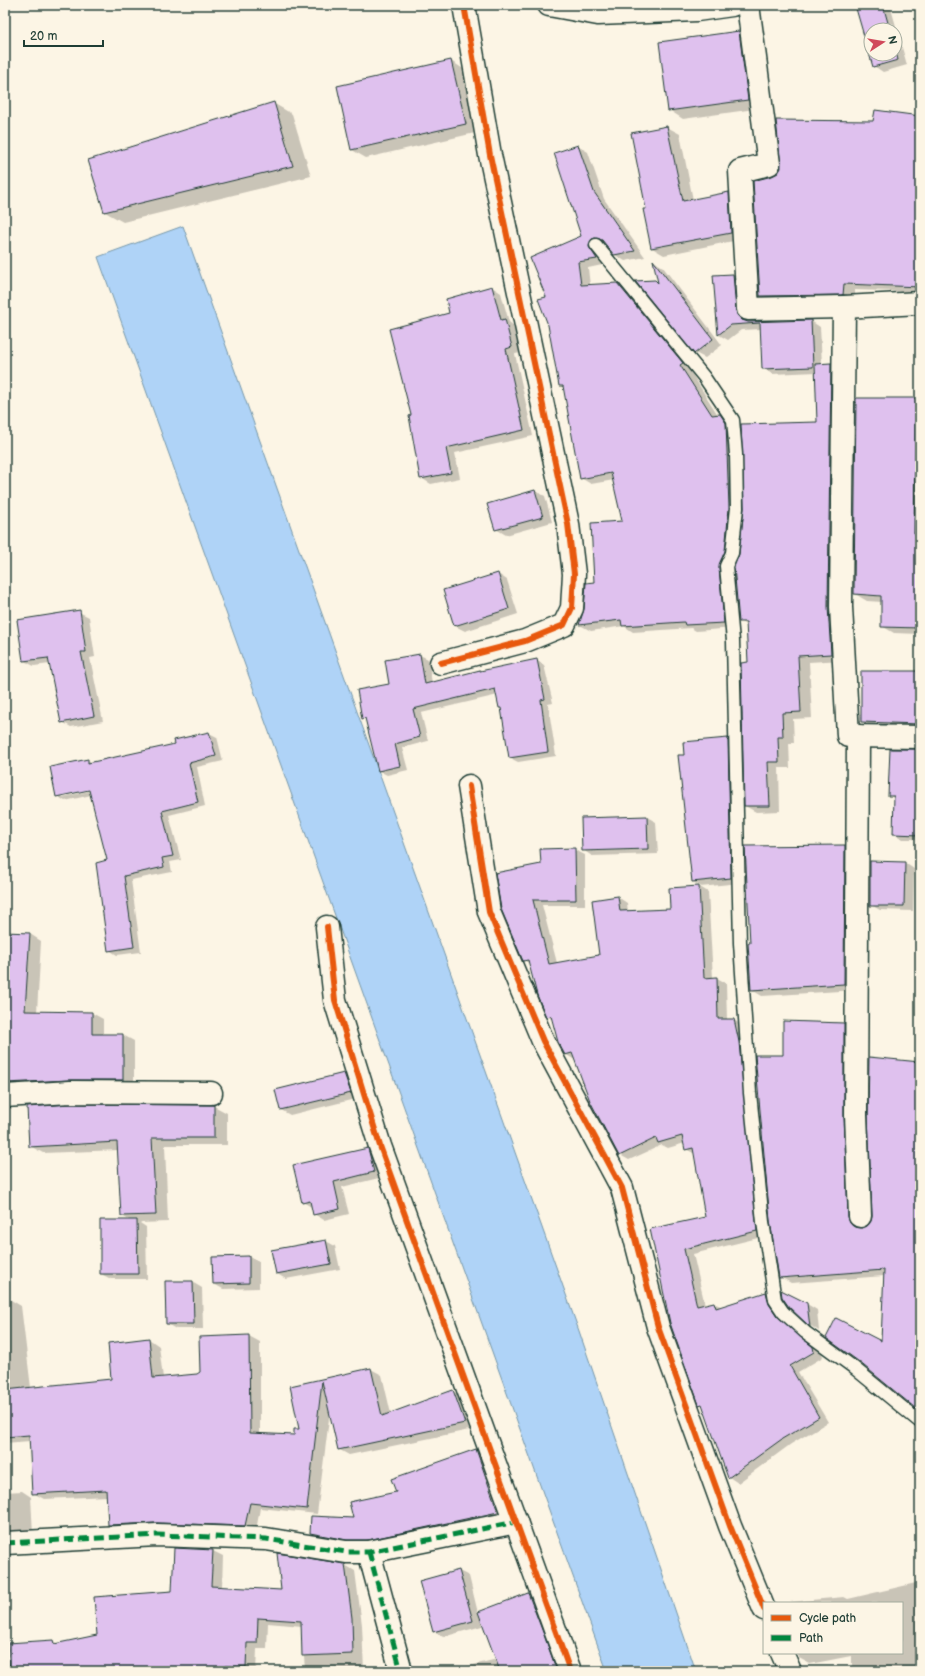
<svg xmlns="http://www.w3.org/2000/svg" width="925" height="1676" font-family="'Balsamiq Sans',sans-serif">
  <style>
    .water { fill: #afd3f7; stroke: #7597a9 }
    .shadow { fill: #0003; fill-rule: evenodd }
    .building { fill: #dfc1ee; stroke: #1f3d34 }
    .lines { fill: none; stroke-linecap: round; stroke-linejoin: round }
    .lane-casing { stroke: #1f3d34; stroke-width: 15 }
    .street-casing { stroke: #1f3d34; stroke-width: 25 }
    .lane { stroke: #fcf5e5; stroke-width: 12 }
    .street { stroke: #fcf5e5; stroke-width: 22 }
    .quiet { stroke: #00873e; stroke-width: 5; stroke-dasharray: 10 5; stroke-linecap: butt }
    .cycleway-casing { stroke: #fcf5e5; stroke-width: 8 }
    .cycleway { stroke: #e8590c; stroke-width: 6 }
  </style>
  <rect width="100%" height="100%" fill="#fcf5e5"/>
  <filter id="ink" filterUnits="userSpaceOnUse"><feTurbulence type="fractalNoise" baseFrequency=".025" numOctaves="2"/><feDisplacementMap in="SourceGraphic" scale="8" xChannelSelector="R" yChannelSelector="G"/><feConvolveMatrix kernelMatrix="1 2 1 2 8 2 1 2 1" color-interpolation-filters="sRGB"/></filter>
  <g filter="url(#ink)">
    <path class="water" d="M183,226L579,1331L696,1671H607L98,257Z"/>
    <g class="shadow">
      <path d="M856,5H890L907,65L883,72L874,66ZM871,30H895V54H871Z"/>
      <path d="M739,32L753,40L762,108L683,119L669,110Z"/>
      <path d="M451,61L465,70L479,132L366,158L352,150Z"/>
      <path d="M273,103L292,114L311,176L123,222L105,212Z"/>
      <path d="M920,117V292L855,290V301L773,303L761,296L773,177L874,122Z"/>
      <path d="M667,127L680,134L693,200L729,193L741,200L743,239L664,255L652,248L647,209L632,134Z"/>
      <path d="M578,146L588,152L604,199L645,257L625,261L615,255L606,243L602,245L607,264L588,268L590,286L617,284L628,290L692,369L690,371L718,415L730,421L736,429L729,573L734,628L696,631L691,628L633,632L624,626L591,631L580,625L595,583L623,522L614,480L591,484L581,478L564,388L559,385L547,297L582,237Z"/>
      <path d="M655,262L663,267L722,345L705,358L695,353L655,281L659,283Z"/>
      <path d="M733,275L743,280L747,321H811L820,327L822,364H831L842,371V660L809,662L812,718L793,719L794,743H789L790,768H779L780,811L756,812L745,806L750,663L747,626L740,621L818,423L817,372L772,374L763,368L761,329L741,330L728,340L719,335L714,276Z"/>
      <path d="M492,287L501,293L509,322L514,326L521,353L515,354L533,436L455,453L460,478L431,484L421,478L413,416L451,314Z"/>
      <path d="M916,399L920,401V634L894,633L882,626V602L867,601L855,594Z"/>
      <path d="M535,491L545,496L552,522L506,535L496,529Z"/>
      <path d="M498,574L507,580L518,614L465,631L455,626Z"/>
      <path d="M79,612L89,617L95,657L90,658L103,721L71,727L62,722L50,664L34,666L24,661Z"/>
      <path d="M420,655L428,659L432,683L536,660L544,665L553,703L548,704L556,756L518,762L510,758L502,709L500,708L498,695L421,713L428,741L402,748L408,770L387,775L379,771L367,720L363,718L390,685Z"/>
      <path d="M920,672V729H876L862,721Z"/>
      <path d="M209,733L217,737L223,761L197,767L205,806L169,815L181,860L170,862L172,872L131,880L141,952L117,955L109,950L108,861L91,795L65,801L57,796L87,760L93,763L176,745L175,741ZM93,788L94,790L63,797V794Z"/>
      <path d="M728,739L737,744L740,883L700,887L708,892L713,978H717L726,983L727,1020H734L743,1026L766,1236L693,1254L705,1305L714,1303L722,1307L766,1293L775,1299L786,1323L822,1353L823,1357L798,1372L828,1422L791,1444L738,1483L729,1477L704,1406L700,1404L651,1230L706,1218L695,1154L686,1149L685,1143L668,1148L662,1145L629,1160L620,1155L575,1060L565,1054L553,1020L547,1016L530,964L524,960L502,908L542,864L541,850H575L585,855V905H542L557,963L600,955L618,897L627,903L628,912L671,910L670,889L702,887L693,882L685,756Z"/>
      <path d="M920,761V839H903L894,834L895,799L889,795Z"/>
      <path d="M647,817L656,822L658,854L592,856L583,850L582,819Z"/>
      <path d="M845,846L855,852V990L762,996L752,990L751,944Z"/>
      <path d="M871,862L905,863L914,869L913,911L880,910L871,905Z"/>
      <path d="M5,933L30,934L41,941L37,1012L92,1013L103,1019V1035H123L134,1041V1086L5,1095Z"/>
      <path d="M844,1024L855,1030L858,1223L860,1229L868,1227L872,1222L920,1063V1411L882,1342L884,1276L791,1283L780,1277L784,1056Z"/>
      <path d="M344,1074L354,1079L359,1098L290,1115L281,1110Z"/>
      <path d="M214,1106L227,1113V1145H165L168,1222L140,1223L146,1227L147,1279H111L101,1274L131,1221L122,1216L119,1150L43,1153L30,1146Z"/>
      <path d="M367,1149L377,1155L383,1177L342,1187L349,1214L324,1220L314,1214L313,1208L303,1202Z"/>
      <path d="M326,1241L335,1246L340,1269L286,1279L277,1274Z"/>
      <path d="M249,1257L259,1262V1288L223,1289L214,1284L213,1258Z"/>
      <path d="M192,1282L202,1288L203,1329H176L167,1324Z"/>
      <path d="M5,1300H11L21,1306L31,1388L112,1380L149,1339L159,1346L163,1378L198,1375L201,1373L200,1338L249,1336L260,1342V1435L295,1436L300,1429L291,1386L371,1369L382,1375L391,1414L453,1391L463,1398L474,1429L349,1455L338,1449L330,1411L317,1514L260,1508L256,1531H119L109,1524L108,1496L44,1499L33,1493L30,1441L5,1443Z"/>
      <path d="M807,1304L817,1310L819,1331L811,1326L789,1306Z"/>
      <path d="M476,1450L486,1456L506,1517L378,1544L320,1538L311,1533L354,1519L397,1493Z"/>
      <path d="M22,1491L31,1497L33,1534L5,1540V1492Z"/>
      <path d="M213,1551L223,1556L222,1587L282,1592L345,1565L355,1571L362,1625L364,1671H305L302,1626L268,1623L267,1649H257L256,1671H11L53,1641L58,1644L98,1636L173,1592Z"/>
      <path d="M459,1571L469,1576L478,1613L528,1594L539,1601L565,1671H450L497,1659L481,1616L480,1617L482,1626L443,1637L434,1631Z"/>
      <path d="M920,1582V1671H856L853,1670L851,1656L810,1664L799,1658L798,1653H902V1603L789,1602L844,1597L848,1599Z"/>
    </g>
    <g class="building">
      <path d="M855,5H883L890,30H871V54H895V48L898,60L873,67Z"/>
      <path d="M739,31L748,100L668,111L659,42Z"/>
      <path d="M451,60L466,124L351,150L337,86Z"/>
      <path d="M274,102L293,166L104,212L88,160Z"/>
      <path d="M875,110L920,116V287L844,284L843,295L760,296L753,181L772,176L778,173L781,168L776,120L873,121Z"/>
      <path d="M667,126L683,201L729,192L731,233L651,248L643,209H646L631,133Z"/>
      <path d="M578,145L594,192L635,251L614,255L602,240L595,238L592,239L589,247L597,259L578,262L581,285L617,283L683,363L680,365L712,415L720,414L726,423L729,508L725,551L719,567L724,623L685,625L684,622L622,626L621,620L579,625L584,609L586,583L594,582L591,523L622,521L611,473L580,479L563,386H559L548,325L538,299L546,297L530,258L581,236L554,153Z"/>
      <path d="M653,260L713,339L694,354L635,281L655,280L658,283Z"/>
      <path d="M733,274L736,310L737,315L742,320L748,322L811,320L813,367L762,369L760,323L731,325L718,335L713,275Z"/>
      <path d="M492,286L501,320L505,319L512,347L506,349L524,430L446,448L451,473L420,479L409,416L411,415L389,329L449,313L446,299Z"/>
      <path d="M831,363L828,607L831,654L798,656L801,712L782,713L783,737H778L779,762H768L770,806H744L741,663L748,662L746,622H739L734,567L739,554L744,508L741,424L817,422L815,364Z"/>
      <path d="M856,398H916L914,533L920,534V628L881,627V596L854,594Z"/>
      <path d="M535,490L543,517L495,530L487,504Z"/>
      <path d="M498,573L509,609L454,626L443,590Z"/>
      <path d="M80,610L86,652H81L94,716L61,723L48,658L23,661L17,620Z"/>
      <path d="M420,654L425,684L480,670V671L537,659L545,699L541,700L548,752L509,758L501,708H499L495,689L413,709L420,737L395,744L400,766L378,771L365,718L362,719L357,690L389,684L385,660Z"/>
      <path d="M861,671H920V724L861,722Z"/>
      <path d="M209,732L216,756L189,763L198,802L162,811L173,856L162,858L164,867L124,876L134,947L108,951L96,863L107,860L89,790L56,797L50,767L88,759V763L175,744L174,740Z"/>
      <path d="M728,738L731,878L692,882L678,755H684L683,742Z"/>
      <path d="M890,749H920V835L893,834L894,796H888Z"/>
      <path d="M647,816L648,849L582,851L581,818Z"/>
      <path d="M845,845L844,984L751,990L748,943H750L745,846Z"/>
      <path d="M575,848L576,900H533L549,964L599,955L592,900L618,896L620,911L670,909L669,888L699,886L704,978L717,977L718,1019H734L739,1042L757,1231L684,1249L697,1306L714,1302L716,1308L766,1292L769,1304L777,1316L813,1347L814,1352L790,1366L819,1417L782,1439L728,1478L702,1404L699,1405L670,1323L650,1229L705,1217L693,1148L685,1150L682,1136L658,1143L656,1138L619,1156L590,1101L572,1053L565,1055L558,1042L551,1016L546,1017L537,995L528,960L523,961L501,909L495,873L541,864L540,849Z"/>
      <path d="M870,861L905,862L904,906H870Z"/>
      <path d="M5,932L30,933L25,1011L92,1012V1034H123V1080H69L5,1083Z"/>
      <path d="M783,1021L844,1023V1115L848,1216L850,1223L855,1227L861,1228L867,1226L871,1221L872,1216L868,1115L869,1057L920,1062V1412L858,1361L826,1338L836,1318L881,1341L884,1270L779,1278L770,1221L755,1055H783Z"/>
      <path d="M344,1073L351,1093L280,1110L275,1090Z"/>
      <path d="M70,1104L214,1105V1138H152L156,1215L121,1216L117,1142L29,1147L27,1107Z"/>
      <path d="M368,1148L374,1172L334,1182L340,1209L313,1215L310,1201L302,1203L293,1165Z"/>
      <path d="M100,1220H137L138,1274H100Z"/>
      <path d="M326,1240L331,1264L276,1274L271,1250Z"/>
      <path d="M249,1256V1283L213,1284L212,1257Z"/>
      <path d="M165,1281H193L194,1324H166Z"/>
      <path d="M781,1290L807,1303L810,1327L789,1307L782,1297Z"/>
      <path d="M249,1335L250,1433L294,1435V1429H299L290,1386L371,1368L382,1416L453,1390L465,1423L338,1450L322,1381L307,1509L250,1503L245,1526L157,1523L108,1525L106,1490L32,1494L29,1435L5,1437V1390L111,1379L108,1343L149,1338L153,1378L197,1374L200,1372L199,1337Z"/>
      <path d="M476,1449L498,1512L368,1540H347L310,1533L311,1516L353,1518L349,1502L396,1492L391,1479Z"/>
      <path d="M174,1548L213,1550L211,1586L281,1590L277,1553L345,1564L352,1618L353,1654L302,1656L301,1621L258,1618L257,1643H247L246,1667L225,1666V1671H10L8,1643L53,1640L54,1644L97,1635L94,1597L172,1591Z"/>
      <path d="M459,1570L473,1621L433,1632L419,1581Z"/>
      <path d="M528,1593L544,1635L557,1671H500L478,1612Z"/>
    </g>
    <g class="lines">
      <defs>
        <path id="lane" d="M596,245L704,377L733,420L736,454L737,508L732,553L726,566L733,641L740,943L750,1093L763,1222L775,1300L783,1312L805,1332L853,1367L920,1422"/>
        <g id="street">
          <path d="M549,5L598,14L697,10L732,5"/>
          <path d="M748,5L769,164L740,171L748,309L844,307"/>
          <path d="M920,303L844,307L841,607L848,736L920,737"/>
          <path d="M441,663L525,641L564,625L572,608L574,574L568,524L490,155L464,5"/>
          <path d="M858,736L856,1115L860,1216"/>
          <path d="M469,786L489,912L543,1041L622,1188L658,1327L730,1526L764,1609"/>
          <path d="M327,927L335,1000L380,1146L570,1671"/>
          <path d="M5,1096L70,1092L211,1093"/>
          <path d="M5,1543L157,1535L266,1539L346,1552H369L516,1522"/>
          <path d="M369,1552L401,1671"/>
          <path d="M782,1653L790,1671"/>
        </g>
      </defs>
      <use href="#lane" class="lane-casing"/>
      <use href="#street" class="street-casing"/>
      <use href="#lane" class="lane"/>
      <use href="#street" class="street"/>
      <g class="quiet">
        <path d="M5,1543L157,1535L266,1539L346,1552H369L516,1522"/>
        <path d="M369,1552L401,1671"/>
      </g>
      <defs>
        <g id="cycleway">
          <path d="M441,663L525,641L564,625L572,608L574,574L568,524L490,155L464,5"/>
          <path d="M469,786L489,912L543,1041L622,1188L658,1327L730,1526L764,1609"/>
          <path d="M327,927L335,1000L380,1146L570,1671"/>
        </g>
      </defs>
      <use href="#cycleway" class="cycleway-casing"/>
      <use href="#cycleway" class="cycleway"/>
    </g>
  </g>
  <rect width="925" height="1676" fill="none" stroke="#fcf5e5" stroke-width="20"/>
  <rect x="10" y="10" width="905" height="1656" fill="none" stroke="#1f3d34" stroke-width="1.5" filter="url(#ink)"/>
  <rect x="763" y="1602" width="140" height="52" fill="#fcf5e5" stroke="#a4ab9e"/>
  <rect x="771" y="1615" width="20" height="6" fill="#e8590c" stroke="#a4ab9e"/>
  <text x="799" y="1622" font-size="12" fill="#1f3d34">Cycle path</text>
  <rect x="771" y="1635" width="20" height="6" fill="#00873e" stroke="#a4ab9e"/>
  <text x="799" y="1642" font-size="12" fill="#1f3d34">Path</text>
  <g transform="translate(883 42) rotate(78)"><circle r="19" fill="#fcf5e5" stroke="#a4ab9e"/>
  <path d="M0-3L7 15L0 10L-7 15Z" fill="#d1495b"/>
  <text y="-6" font-size="11" font-weight="bold" text-anchor="middle" fill="#1f3d34">N</text>
  </g>
  <path d="M24 40v6h79v-6" fill="none" stroke="#1f3d34" stroke-width="2"/>
  <text x="30" y="40" font-size="12" fill="#1f3d34" stroke="#fcf5e5" stroke-width="3" paint-order="stroke">20 m</text>
</svg>
